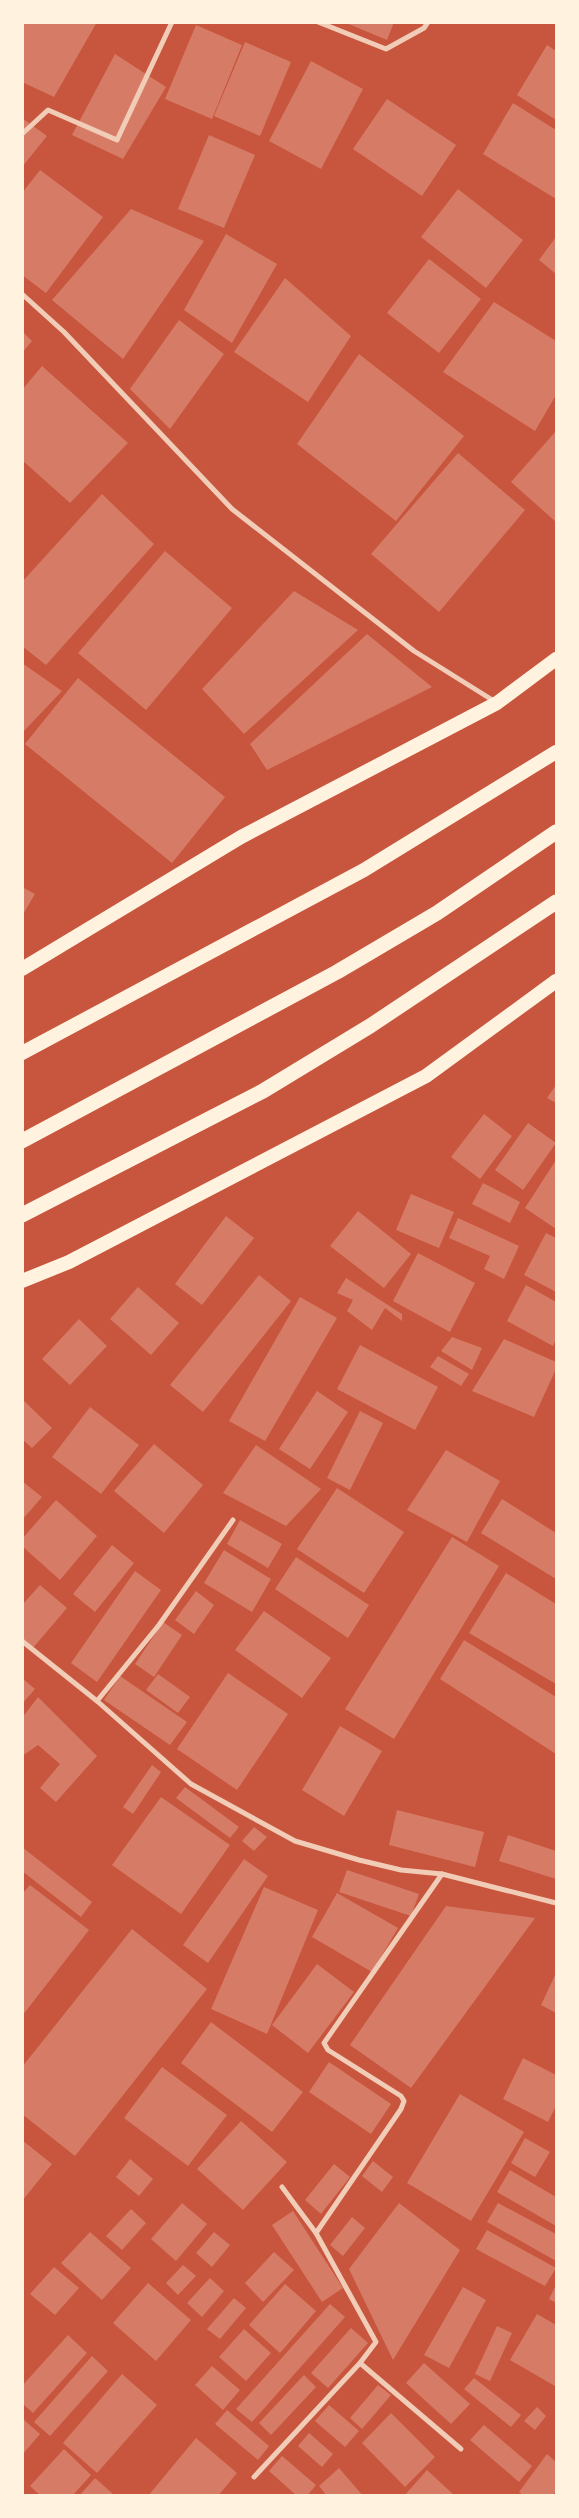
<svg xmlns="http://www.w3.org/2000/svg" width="579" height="2518" font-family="'Source Sans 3',sans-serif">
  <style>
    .building { fill: #d67c66 }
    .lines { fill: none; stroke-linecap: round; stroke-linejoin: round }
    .minor { stroke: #f1ccb7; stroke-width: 5 }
    .trunk { stroke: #fff3e0; stroke-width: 14 }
    .motorway { stroke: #fff3e0; stroke-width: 15 }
  </style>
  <rect width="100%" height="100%" fill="#c8553d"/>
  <g class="building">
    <path d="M97,22L54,97L22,82L23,22Z"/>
    <path d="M344,22H394L387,40Z"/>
    <path d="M196,25L242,45L212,119L165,99Z"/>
    <path d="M245,42L291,62L260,136L214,116Z"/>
    <path d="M547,45L556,51V120L517,95Z"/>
    <path d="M115,54L166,87L123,159L72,135Z"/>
    <path d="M311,61L363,89L321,169L269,141Z"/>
    <path d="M387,99L456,145L422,196L353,149Z"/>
    <path d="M513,103L556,130V199L483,154Z"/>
    <path d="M22,118L47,136L22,167Z"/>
    <path d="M209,135L255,155L224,228L178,209Z"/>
    <path d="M40,170L103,217L46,293L22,275V193Z"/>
    <path d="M458,189L523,240L486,288L421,237Z"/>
    <path d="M131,209L204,241L123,359L52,300Z"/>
    <path d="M226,234L277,264L232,343L184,310Z"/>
    <path d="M556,237V274L539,260Z"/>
    <path d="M429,259L481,299L439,353L387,313Z"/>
    <path d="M285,278L351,336L308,402L234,352Z"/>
    <path d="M494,302L556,341V395L535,431L443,372Z"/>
    <path d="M179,320L224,354L170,429L130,389Z"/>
    <path d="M22,331L32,341L22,353Z"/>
    <path d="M359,354L464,436L396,521L297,444Z"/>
    <path d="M42,366L128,443L70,503L22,460V390Z"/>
    <path d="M556,431V522L511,482Z"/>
    <path d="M458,453L525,510L439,612L371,554Z"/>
    <path d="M102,494L154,544L46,665L22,646V582Z"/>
    <path d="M165,551L232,608L146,710L78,653Z"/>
    <path d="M294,591L358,630L244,734L202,689Z"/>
    <path d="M367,634L432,687L267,770L250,744Z"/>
    <path d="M22,663L62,691L22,733Z"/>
    <path d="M78,678L225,797L172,863L25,744Z"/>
    <path d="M22,887L35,894L22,916Z"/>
    <path d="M556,1085V1103L547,1098Z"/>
    <path d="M484,1114L512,1136L480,1179L451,1157Z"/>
    <path d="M528,1123L556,1143L523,1190L495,1170Z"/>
    <path d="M556,1160V1229L525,1208Z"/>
    <path d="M483,1183L520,1202L510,1223L472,1204Z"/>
    <path d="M411,1194L454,1212L439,1248L396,1230Z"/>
    <path d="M358,1211L411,1254L384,1288L330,1246Z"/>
    <path d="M226,1216L254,1238L202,1305L175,1284Z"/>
    <path d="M458,1218L519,1246L504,1279L484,1269L490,1256L449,1238Z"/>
    <path d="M546,1233L556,1238V1292L524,1275Z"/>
    <path d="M418,1253L475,1283L450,1332L393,1301Z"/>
    <path d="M259,1275L291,1301L203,1412L170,1385Z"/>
    <path d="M346,1278L402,1314V1321L385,1308L372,1330L347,1311L353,1300L337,1293Z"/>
    <path d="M526,1285L556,1302V1339L553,1346L507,1321Z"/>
    <path d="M138,1287L179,1323L151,1355L110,1319Z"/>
    <path d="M300,1297L337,1318L265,1441L229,1421Z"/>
    <path d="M79,1319L107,1346L70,1385L42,1359Z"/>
    <path d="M452,1337L482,1348L472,1370L441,1351Z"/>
    <path d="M504,1339L556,1362V1369L534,1417L472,1391Z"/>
    <path d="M360,1345L438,1387L415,1430L337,1389Z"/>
    <path d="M438,1356L469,1374L461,1386L430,1367Z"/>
    <path d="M317,1391L348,1412L310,1469L279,1449Z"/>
    <path d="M22,1399L52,1428L32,1448L22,1439Z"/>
    <path d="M90,1407L139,1445L101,1494L52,1457Z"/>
    <path d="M360,1411L383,1423L350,1490L327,1478Z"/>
    <path d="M154,1444L203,1485L164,1533L114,1491Z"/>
    <path d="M256,1445L321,1489L286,1526L223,1493Z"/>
    <path d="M446,1450L500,1481L467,1542L407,1510Z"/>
    <path d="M22,1481L42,1497L22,1520Z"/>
    <path d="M337,1488L404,1532L364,1593L297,1549Z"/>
    <path d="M502,1499L556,1533V1579L481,1533Z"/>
    <path d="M56,1500L97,1536L60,1580L22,1546V1539Z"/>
    <path d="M240,1520L282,1544L268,1568L227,1544Z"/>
    <path d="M452,1537L499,1566L394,1739L345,1709Z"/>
    <path d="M112,1545L134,1563L95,1612L73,1594Z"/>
    <path d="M224,1550L271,1579L252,1612L204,1583Z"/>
    <path d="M296,1557L369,1605L348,1638L275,1589Z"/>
    <path d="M135,1571L161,1590L97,1682L71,1663Z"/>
    <path d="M506,1573L556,1604V1684L469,1633Z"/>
    <path d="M40,1585L67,1608L32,1649L22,1640V1605Z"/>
    <path d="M196,1591L214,1605L194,1634L175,1620Z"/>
    <path d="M264,1611L331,1658L302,1698L235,1650Z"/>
    <path d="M163,1622L182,1635L154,1677L135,1664Z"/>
    <path d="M464,1640L556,1697V1754L440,1679Z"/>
    <path d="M228,1673L288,1714L237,1790L177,1749Z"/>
    <path d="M158,1674L190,1697L178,1713L146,1690Z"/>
    <path d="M120,1676L187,1722L170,1745L104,1700Z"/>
    <path d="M22,1678L35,1689L22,1704Z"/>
    <path d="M38,1697L97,1756L56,1802L40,1788L60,1764L38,1745L22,1756V1718Z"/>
    <path d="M340,1726L382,1751L344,1816L302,1790Z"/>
    <path d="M152,1765L161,1772L133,1814L123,1807Z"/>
    <path d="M185,1787L239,1827L230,1838L176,1798Z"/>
    <path d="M161,1797L230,1845L181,1914L112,1865Z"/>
    <path d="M397,1810L484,1832L475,1867L389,1845Z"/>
    <path d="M254,1827L267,1837L254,1851L242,1841Z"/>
    <path d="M508,1835L556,1851V1879L499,1861Z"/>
    <path d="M22,1847L92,1902L81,1917L22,1871Z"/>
    <path d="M244,1859L268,1876L208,1963L183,1945Z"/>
    <path d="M347,1870L419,1894L411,1916L339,1892Z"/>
    <path d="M30,1885L89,1930L22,2016V1894Z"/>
    <path d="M264,1887L318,1910L267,2034L211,2009Z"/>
    <path d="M337,1893L398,1928L372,1972L312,1937Z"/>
    <path d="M446,1906L535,1918L411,2088L350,2045Z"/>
    <path d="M132,1929L207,1989L75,2156L22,2114V2067Z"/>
    <path d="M317,1964L354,1992L308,2053L272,2025Z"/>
    <path d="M556,1973V2013L541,2005Z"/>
    <path d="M211,2022L303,2092L272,2132L181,2063Z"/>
    <path d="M523,2058L556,2075V2106L548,2122L503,2099Z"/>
    <path d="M329,2062L391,2104L371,2134L309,2092Z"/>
    <path d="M162,2067L227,2115L188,2166L124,2118Z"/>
    <path d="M460,2094L524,2132L471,2221L407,2183Z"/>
    <path d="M241,2121L287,2162L243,2210L197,2169Z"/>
    <path d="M525,2138L550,2152L535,2177L511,2163Z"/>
    <path d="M22,2140L52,2164L22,2201Z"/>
    <path d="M130,2159L153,2179L139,2196L116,2177Z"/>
    <path d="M373,2161L393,2177L382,2192L362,2176Z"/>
    <path d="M334,2164L350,2177L321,2214L305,2200Z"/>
    <path d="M510,2170L556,2197V2226L497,2192Z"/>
    <path d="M182,2203L207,2224L176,2261L151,2239Z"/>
    <path d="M399,2203L460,2250L393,2360L349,2269Z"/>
    <path d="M498,2203L556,2234V2261L487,2222Z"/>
    <path d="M131,2209L146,2223L122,2250L106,2236Z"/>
    <path d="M293,2211L343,2288L322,2302L272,2225Z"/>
    <path d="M352,2217L365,2228L343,2256L330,2245Z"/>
    <path d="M487,2230L556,2268L545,2286L476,2249Z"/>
    <path d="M90,2232L131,2268L102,2300L61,2263Z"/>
    <path d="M214,2232L230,2245L212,2267L196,2253Z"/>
    <path d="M274,2252L294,2270L263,2302L245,2283Z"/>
    <path d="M183,2265L196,2276L178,2295L166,2283Z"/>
    <path d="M54,2267L79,2288L55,2315L30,2294Z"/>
    <path d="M210,2278L224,2291L202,2317L187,2303Z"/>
    <path d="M148,2283L191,2320L156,2361L113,2323Z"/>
    <path d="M285,2284L316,2311L280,2353L249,2325Z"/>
    <path d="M556,2285V2303L549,2299Z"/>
    <path d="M463,2287L486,2300L449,2368L424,2355Z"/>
    <path d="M234,2298L246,2308L220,2339L207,2329Z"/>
    <path d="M330,2304L345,2317L252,2422L236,2409Z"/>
    <path d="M537,2314L556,2325L555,2386L510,2360Z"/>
    <path d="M497,2326L512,2333L490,2381L475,2374Z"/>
    <path d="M351,2328L368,2343L328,2388L311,2373Z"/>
    <path d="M244,2329L271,2353L246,2381L219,2357Z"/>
    <path d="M68,2335L87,2353L33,2413L22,2403V2386Z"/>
    <path d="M92,2356L108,2371L50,2436L34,2422Z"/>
    <path d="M424,2363L470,2404L451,2424L406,2383Z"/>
    <path d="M212,2366L240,2390L223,2410L195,2385Z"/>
    <path d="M122,2374L157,2405L97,2473L63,2443Z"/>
    <path d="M304,2375L316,2387L271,2435L259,2423Z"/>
    <path d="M474,2378L521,2415L511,2427L464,2389Z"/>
    <path d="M378,2385L391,2395L362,2429L350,2418Z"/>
    <path d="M329,2405L359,2431L345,2447L315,2421Z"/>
    <path d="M537,2407L546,2416L535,2430L524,2421Z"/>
    <path d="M227,2410L269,2446L258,2460L215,2424Z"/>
    <path d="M391,2413L435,2457L405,2487L362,2443Z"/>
    <path d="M22,2418L40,2434L22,2455Z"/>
    <path d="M484,2425L532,2466L519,2482L470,2440Z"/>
    <path d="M309,2433L333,2454L322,2467L298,2446Z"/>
    <path d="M196,2438L237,2473L218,2496H148Z"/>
    <path d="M64,2449L91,2475L72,2496H41L30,2486Z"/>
    <path d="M547,2454L556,2462V2490L553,2496H524L519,2492Z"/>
    <path d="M282,2456L316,2485L307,2496H297L269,2471Z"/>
    <path d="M339,2468L363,2496H327L319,2486Z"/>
    <path d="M427,2470L455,2496H404Z"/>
    <path d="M95,2478L113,2494L112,2496H79Z"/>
  </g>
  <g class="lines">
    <g class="minor">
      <path d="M318,22L386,49L424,28L428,22"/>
      <path d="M22,134L48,110L117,140L172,22"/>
      <path d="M22,294L64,332L232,509L414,651L494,701"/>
      <path d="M233,1520L159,1625L97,1701L191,1784L295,1841L359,1860L401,1870L442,1874L556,1903"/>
      <path d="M22,1641L97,1701"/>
      <path d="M282,2187L316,2233"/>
      <path d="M360,2363L461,2449"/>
      <path d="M254,2477L360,2363L376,2342L316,2233L401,2109L404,2101L401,2096L328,2050L324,2043L442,1874"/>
    </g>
    <g class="trunk">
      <path d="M22,969L241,837L497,703L556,659"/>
      <path d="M22,1053L364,870L556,752"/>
      <path d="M22,1281L69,1262L426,1076L556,981"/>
    </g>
    <g class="motorway">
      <path d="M22,1141L337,972L437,913L556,832"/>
      <path d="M22,1215L263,1091L370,1026L556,902"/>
    </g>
  </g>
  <rect width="579" height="2518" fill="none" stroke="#fff3e0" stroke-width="48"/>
</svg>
